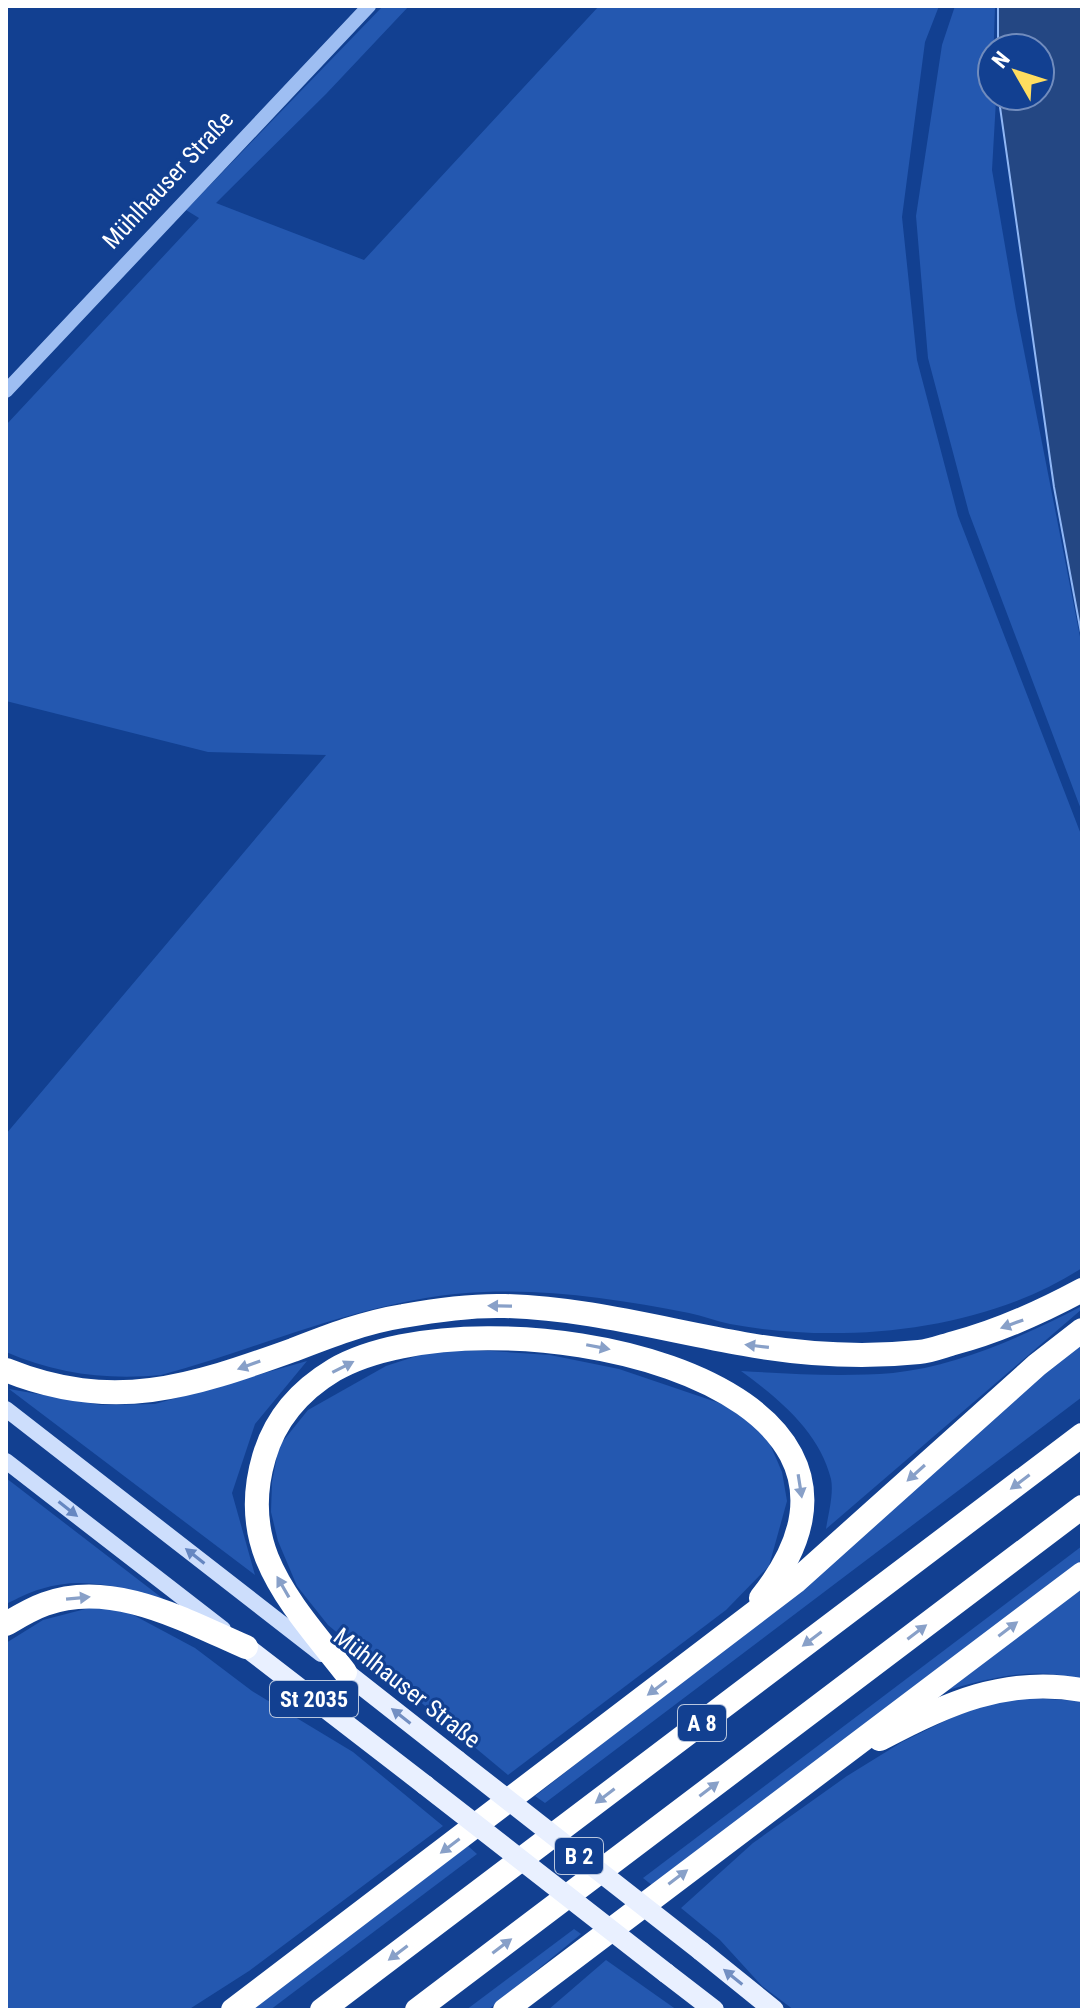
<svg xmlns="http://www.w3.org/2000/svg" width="1088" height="2016" font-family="'Roboto Condensed',sans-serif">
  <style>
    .green { fill: #2458b0 }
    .water { fill: #244783; stroke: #90b7f5; stroke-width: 2 }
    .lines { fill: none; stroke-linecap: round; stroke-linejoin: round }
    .tertiary { stroke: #9ebef2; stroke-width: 14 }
    .secondary { stroke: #cddefc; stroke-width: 16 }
    .primary { stroke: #e9f0ff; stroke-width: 20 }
    .motorway { stroke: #fff; stroke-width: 24 }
    .primary-bridge { stroke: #e9f0ff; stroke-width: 20 }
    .oneway { fill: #88a0c8 }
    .oneway2 { fill: #6687c1 }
    .oneway3 { fill: #738fc2 }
    .labels { text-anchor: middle; stroke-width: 6; stroke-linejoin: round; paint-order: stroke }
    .shield { fill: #124091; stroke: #b8c6de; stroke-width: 2 }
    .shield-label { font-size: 22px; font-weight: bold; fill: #fff }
    .street-label { font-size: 24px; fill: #fff; stroke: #124091 }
  </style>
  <rect width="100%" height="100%" fill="#124091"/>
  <g class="green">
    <path d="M383,6H409L326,94L216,203L364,260L599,6H939L925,42L902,217L917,360L958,516L1082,837V1268C985,1331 842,1345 730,1324C716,1321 703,1316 689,1313C623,1300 551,1289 484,1292C373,1296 267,1346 161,1375C107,1380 56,1374 6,1352V1134L326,755L208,752L6,701V425L199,218L186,210Z"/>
    <path d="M955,6H995L992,96H996V100L992,170L1016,310L1082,647V812L969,513L928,358L916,216L942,45Z"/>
    <path d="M1082,1306V1309L826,1529C828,1515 834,1494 831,1479C819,1431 779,1399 741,1371C792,1374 842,1377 893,1373C958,1366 1024,1336 1082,1306Z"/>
    <path d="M1082,1343V1397L545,1803L535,1796L767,1615L1044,1371Z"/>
    <path d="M432,1351H491L550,1355L619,1369L737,1409L769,1442L782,1472L787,1501L769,1566L726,1610L508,1775L328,1625L297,1586L278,1541L271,1512L272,1482L279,1446L308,1410L386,1366Z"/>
    <path d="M307,1361L255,1424L232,1493L255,1575L9,1389L101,1405L155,1404Z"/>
    <path d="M6,1478L166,1601C125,1588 84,1575 41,1589C29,1592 17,1599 6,1604Z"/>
    <path d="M1082,1546V1561L653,1886L643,1878Z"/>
    <path d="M1082,1587V1680C1036,1666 993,1677 948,1690Z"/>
    <path d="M93,1607L124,1610L195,1648L252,1691L353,1752L443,1826L249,1971L188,2010H6V1643L43,1620Z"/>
    <path d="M1028,1698L1082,1701V2010H794L762,1986L720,1940L681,1908L753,1843L847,1776L902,1742L949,1719L992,1702Z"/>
    <path d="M468,1846L477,1854L270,2010H248Z"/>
    <path d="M574,1929L581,1934L488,2010H466Z"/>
    <path d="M606,1960L677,2010H548Z"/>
  </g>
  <path class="water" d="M998,6H1082V638L1054,487L999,100V96H1040V48H998Z"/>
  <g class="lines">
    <path class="tertiary" d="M6,391L369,6"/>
    <g class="secondary">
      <path d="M6,1409L321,1654"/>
      <path d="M6,1461L223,1629"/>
    </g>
    <g class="primary">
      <path d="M246,1647L425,1785"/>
      <path d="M345,1672L457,1760"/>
      <path d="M701,1951L774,2010"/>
      <path d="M666,1973L714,2010"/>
    </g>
    <g class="motorway">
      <path d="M6,1370C113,1413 190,1387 293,1350C329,1336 365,1322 403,1316C436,1310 471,1305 505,1306C586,1308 664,1330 744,1344C800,1354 862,1358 919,1352C931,1351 943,1346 954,1343C1000,1331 1041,1312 1082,1290"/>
      <path d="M6,1624C18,1617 31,1609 45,1604C112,1579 186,1621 246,1647"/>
      <path d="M345,1672C317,1636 284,1600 267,1558C254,1525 254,1491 264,1457C275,1419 299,1391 334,1370C479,1286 942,1371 761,1598"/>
      <path d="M880,1739C945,1704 1007,1676 1082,1690"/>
      <path d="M233,2010L795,1582L1037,1365L1082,1330"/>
      <path d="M322,2010L1082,1435"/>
      <path d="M417,2010L1082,1507"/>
      <path d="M505,2010L1082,1574"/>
    </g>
    <g class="primary-bridge">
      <path d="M457,1760L701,1951"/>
      <path d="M425,1785L666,1973"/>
    </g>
  </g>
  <defs><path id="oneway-solid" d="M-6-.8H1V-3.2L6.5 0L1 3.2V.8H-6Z" transform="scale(2)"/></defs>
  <g class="oneway">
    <use href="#oneway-solid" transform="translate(500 1306) rotate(-179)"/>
    <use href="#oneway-solid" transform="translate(1012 1324) rotate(160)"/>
    <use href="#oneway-solid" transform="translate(757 1346) rotate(-173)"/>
    <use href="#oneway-solid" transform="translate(598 1347) rotate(11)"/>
    <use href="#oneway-solid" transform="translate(249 1365) rotate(160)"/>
    <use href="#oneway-solid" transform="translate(343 1367) rotate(-27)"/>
    <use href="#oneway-solid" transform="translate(916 1473) rotate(138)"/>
    <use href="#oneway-solid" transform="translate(1020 1482) rotate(143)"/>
    <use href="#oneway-solid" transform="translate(800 1486) rotate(81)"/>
    <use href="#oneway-solid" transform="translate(283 1587) rotate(-120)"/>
    <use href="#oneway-solid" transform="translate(78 1598) rotate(-5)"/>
    <use href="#oneway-solid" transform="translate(1008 1629) rotate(-37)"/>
    <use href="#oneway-solid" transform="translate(917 1632) rotate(-37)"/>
    <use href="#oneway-solid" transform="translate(812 1639) rotate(143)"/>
    <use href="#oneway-solid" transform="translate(657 1688) rotate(143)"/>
    <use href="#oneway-solid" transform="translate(709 1789) rotate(-37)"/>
    <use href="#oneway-solid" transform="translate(605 1796) rotate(143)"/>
    <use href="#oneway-solid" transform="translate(450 1846) rotate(143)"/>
    <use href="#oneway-solid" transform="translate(678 1877) rotate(-37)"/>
    <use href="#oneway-solid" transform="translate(502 1946) rotate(-37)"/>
    <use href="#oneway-solid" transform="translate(398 1953) rotate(143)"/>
  </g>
  <g class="oneway2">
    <use href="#oneway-solid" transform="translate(68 1509) rotate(38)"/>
    <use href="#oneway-solid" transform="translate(195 1556) rotate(-142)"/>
  </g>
  <g class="oneway3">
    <use href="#oneway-solid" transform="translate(401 1716) rotate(-142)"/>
    <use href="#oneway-solid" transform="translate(733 1977) rotate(-141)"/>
  </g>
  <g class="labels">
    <g class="shield">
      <rect x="270" y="1681" width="88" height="36" rx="6"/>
      <rect x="678" y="1705" width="48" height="36" rx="6"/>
      <rect x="555" y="1838" width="48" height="36" rx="6"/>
    </g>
    <g class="shield-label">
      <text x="314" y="1707">St 2035</text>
      <text x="702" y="1731">A 8</text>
      <text x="579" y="1864">B 2</text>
    </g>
    <g class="street-label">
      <text transform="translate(168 180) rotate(-47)" y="8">Mühlhauser Straße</text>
      <text transform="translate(407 1688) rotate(38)" y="8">Mühlhauser Straße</text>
    </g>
  </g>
  <rect width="1088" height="2016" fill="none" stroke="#ffffff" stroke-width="16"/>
  <g transform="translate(1016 72) rotate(309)"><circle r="38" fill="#124091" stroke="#718cbd" stroke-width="2"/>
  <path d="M0-6L14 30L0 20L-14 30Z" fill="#ffdd5f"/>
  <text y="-12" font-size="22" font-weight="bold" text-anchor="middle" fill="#ffffff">N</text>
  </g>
</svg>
